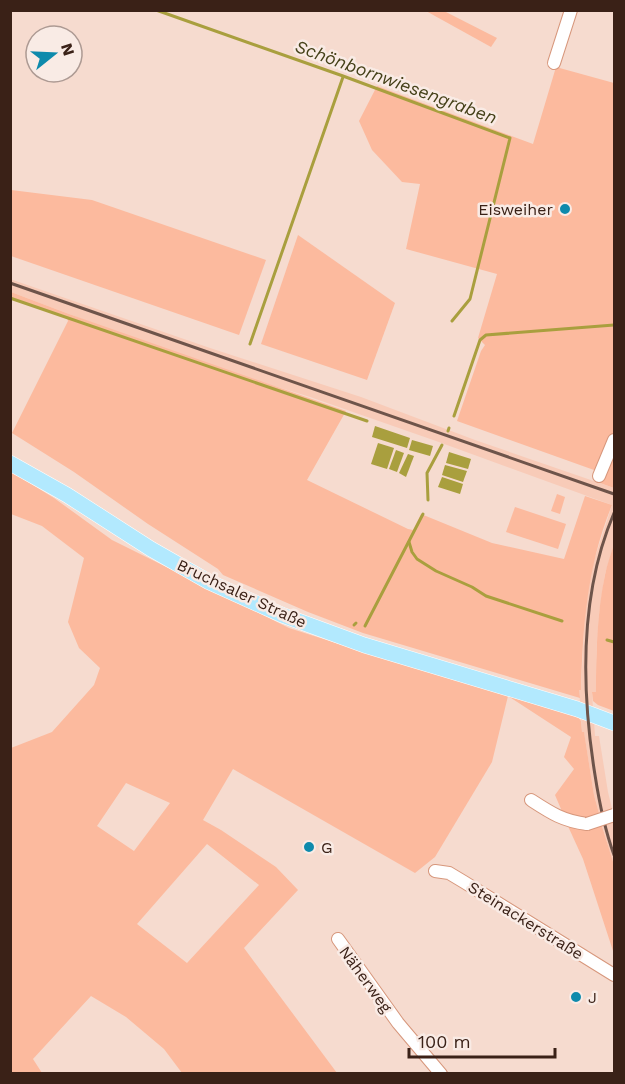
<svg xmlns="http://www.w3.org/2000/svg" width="625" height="1084" font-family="'Work Sans',sans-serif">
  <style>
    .built { fill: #f8cbb8 }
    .green { fill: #fcba9e; fill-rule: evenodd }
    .water { fill: #a99f3e }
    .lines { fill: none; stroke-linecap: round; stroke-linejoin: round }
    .stream { stroke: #a99f3e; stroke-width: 3 }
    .minor-casing { stroke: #d7977c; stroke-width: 14 }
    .major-casing { stroke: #fff; stroke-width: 16 }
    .minor { stroke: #fff; stroke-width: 12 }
    .major { stroke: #b2e9fe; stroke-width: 15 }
    .rail { stroke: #6e544a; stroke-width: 3 }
    .minor-bridge-casing { stroke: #d7977c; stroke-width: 14; stroke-linecap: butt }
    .minor-bridge { stroke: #fff; stroke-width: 12 }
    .poi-dot { fill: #0e8aac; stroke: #f9ebe5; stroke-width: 2 }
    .labels { text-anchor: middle; stroke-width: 5; stroke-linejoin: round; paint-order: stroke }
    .poi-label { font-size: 16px; fill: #3a2117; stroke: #f9ebe5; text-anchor: start }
    .street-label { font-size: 16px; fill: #3a2117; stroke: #f9ebe5 }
    .water-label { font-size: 18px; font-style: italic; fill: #454119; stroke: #f9ebe5 }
  </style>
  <rect width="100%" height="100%" fill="#f6dbcf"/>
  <path class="built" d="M10,279L210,348L361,397L475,440L614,488V544L605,574L599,614L596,655V692L592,693L595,736H599L608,792L614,817V865L609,850L594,795L584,733L582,732L579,690L581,689L585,612L591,570L612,505L436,441L310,397L196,362L11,292Z"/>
  <g class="green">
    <path d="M426,11H444L497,38L491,47Z"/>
    <path d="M556,67L614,83V488L600,483L594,470L457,421L481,351L485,345L478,338L497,274L406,249L420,184L402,182L372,150L359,121L377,86L533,144Z"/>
    <path d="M11,190L92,200L266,260L239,335L11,256Z"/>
    <path d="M298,235L395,303L367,380L261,344Z"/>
    <path d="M11,292L69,314L346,411L307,480L408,529L413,530L421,514L492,543L564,559L585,496L612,505C587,566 583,625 581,690H579L580,698L363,633L308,612L223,575L218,569L148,524L74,472L12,433L68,321L67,318L11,299Z"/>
    <path d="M10,471L54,498L112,540L289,628L408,666L578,717L581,721L582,732H584L594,795L600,817L587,821L564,816L555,795L574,769L564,757L571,737L508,696L492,762L435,857L415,873L233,769L203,820L221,830L276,867L298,890L244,948L337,1073H182L164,1049L126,1017L91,996L33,1059L42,1073H11V748L52,732L94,685L100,668L79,648L68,622L84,558L42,526L11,514ZM126,783L170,803L134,851L97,826ZM207,844L259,885L187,963L137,924Z"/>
    <path d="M557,494L565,497L560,514L551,511Z"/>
    <path d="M515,507L566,524L558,549L506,532Z"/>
    <path d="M614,544V711L598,705L593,701L592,692H596C596,653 597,613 605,575C607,564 611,554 614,544Z"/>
    <path d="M601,823L614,865V954L583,859L567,824Z"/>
  </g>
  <g class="water">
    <path d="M375,426L410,438L407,448L372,437Z"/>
    <path d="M412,440L433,446L430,456L409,450Z"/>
    <path d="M378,443L394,448L387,469L371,464Z"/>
    <path d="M396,450L404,453L397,472L389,469Z"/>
    <path d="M449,452L471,459L468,469L446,463Z"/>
    <path d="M408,454L414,456L406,477L399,473Z"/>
    <path d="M445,465L467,471L463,482L442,475Z"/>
    <path d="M442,477L463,484L460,494L438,487Z"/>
  </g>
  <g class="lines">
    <g class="stream">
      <path d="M156,10L343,76L510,138L470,299L452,321"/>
      <path d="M10,298L367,421"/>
      <path d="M250,344L343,77"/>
      <path d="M454,416L480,340L486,335L614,325"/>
      <path d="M448,431L449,428"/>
      <path d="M428,500L427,473L442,445"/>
      <path d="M409,542L412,552L417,559L436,571L472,587L486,596L562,621"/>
      <path d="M354,625L356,623"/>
      <path d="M365,626L423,514"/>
      <path d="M607,640L614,642"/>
    </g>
    <defs>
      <g id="minor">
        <path d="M554,63L571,10"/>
        <path d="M599,476L614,440"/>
        <path d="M531,800C551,813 563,821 587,824"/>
        <path d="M435,871L449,873L464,882L614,975"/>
        <path d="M338,939L398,1023L441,1074"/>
      </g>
      <path id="major" d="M10,463L67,495L151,549L209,582L282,615L364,645L577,709L614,723"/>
    </defs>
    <use href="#minor" class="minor-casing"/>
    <use href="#major" class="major-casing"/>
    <use href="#minor" class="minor"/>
    <use href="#major" class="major"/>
    <g class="rail">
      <path d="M10,283L614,494"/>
      <path d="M614,513C579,595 581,688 595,775C599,801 605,830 614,855"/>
    </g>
    <defs>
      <path id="minor-bridge" d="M587,824L614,815"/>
    </defs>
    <use href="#minor-bridge" class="minor-bridge-casing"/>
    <use href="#minor-bridge" class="minor-bridge"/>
  </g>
  <g class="poi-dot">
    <circle cx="565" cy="209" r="6"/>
    <circle cx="309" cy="847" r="6"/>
    <circle cx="576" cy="997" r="6"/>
  </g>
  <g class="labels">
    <g class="poi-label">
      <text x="553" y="215" text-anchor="end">Eisweiher</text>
      <text x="321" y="853">G</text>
      <text x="588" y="1003">J</text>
    </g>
    <g class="street-label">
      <text transform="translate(242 593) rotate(25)" y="6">Bruchsaler Straße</text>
      <text transform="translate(526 920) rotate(32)" y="6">Steinackerstraße</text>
      <text transform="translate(366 979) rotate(54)" y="6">Näherweg</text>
    </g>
    <g class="water-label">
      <text transform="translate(396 82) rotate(20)" y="6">Schönbornwiesengraben</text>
    </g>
  </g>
  <rect width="625" height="1084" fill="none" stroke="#3a2117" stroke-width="24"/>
  <g transform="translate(54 54) rotate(72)"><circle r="28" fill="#f9ebe5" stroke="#ad9a93" stroke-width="1.5"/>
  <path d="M0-4.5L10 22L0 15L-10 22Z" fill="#0e8aac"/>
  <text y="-9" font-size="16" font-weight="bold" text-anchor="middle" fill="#3a2117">N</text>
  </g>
  <path d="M409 1048v9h146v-9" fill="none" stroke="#3a2117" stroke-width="3"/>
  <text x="418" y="1048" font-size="18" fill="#3a2117" stroke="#f9ebe5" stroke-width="4.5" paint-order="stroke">100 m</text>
</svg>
